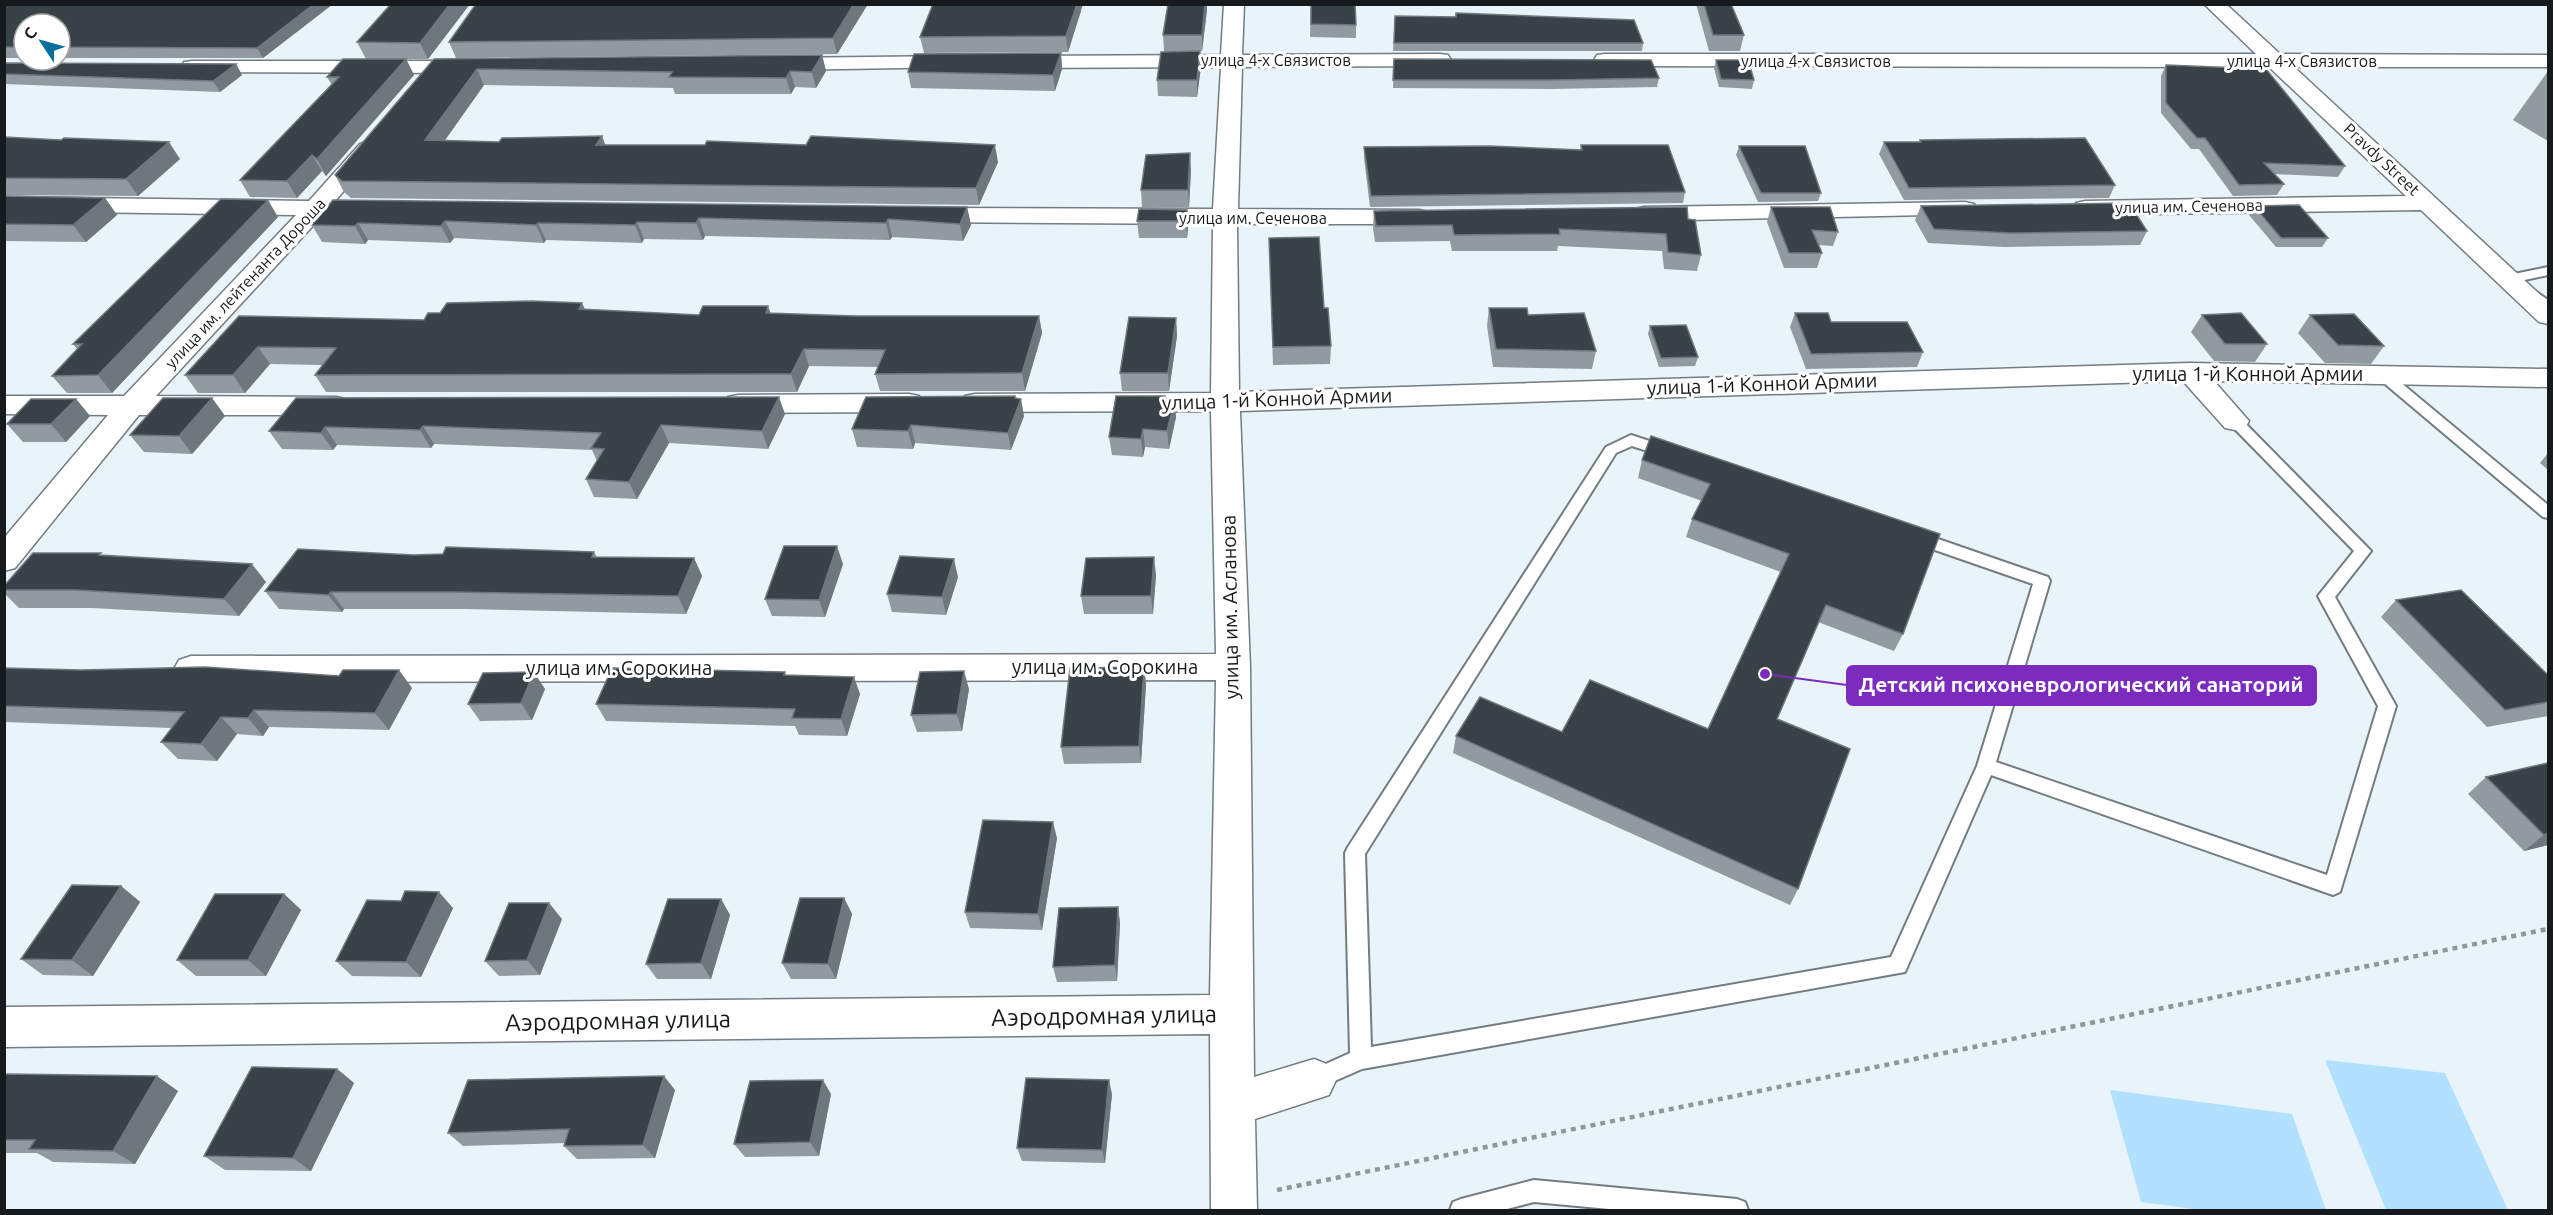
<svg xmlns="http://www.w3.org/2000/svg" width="2553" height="1215" font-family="Ubuntu,sans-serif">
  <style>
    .green { fill: #b1e1ff }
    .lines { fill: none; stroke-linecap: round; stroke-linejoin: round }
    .lane-casing { stroke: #737c83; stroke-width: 4 }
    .street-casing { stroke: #737c83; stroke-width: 3 }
    .path { stroke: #8f979b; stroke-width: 4.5; stroke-dasharray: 5 5; stroke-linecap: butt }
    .lane { fill: #fff; fill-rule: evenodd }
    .street { fill: #fff; fill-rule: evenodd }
    .wall { fill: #909aa0 }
    .shaded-wall { fill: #6e777d }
    .building { fill: #394247; stroke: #6e777d; stroke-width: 1.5 }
    .labels { text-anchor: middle; stroke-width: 6; stroke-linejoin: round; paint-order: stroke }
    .far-street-label { font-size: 16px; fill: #161a1c; stroke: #fff }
    .street-label { font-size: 20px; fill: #161a1c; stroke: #fff }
    .near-street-label { font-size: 24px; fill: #161a1c; stroke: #fff }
    .leader { fill: none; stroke: #7b2cbf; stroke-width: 2 }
    .callout-dot { fill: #7b2cbf; stroke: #fff; stroke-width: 2 }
    .callout { fill: #7b2cbf; stroke: #7b2cbf; stroke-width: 2 }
    .callout-label { font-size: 21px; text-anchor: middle; font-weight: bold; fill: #fff }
  </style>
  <rect width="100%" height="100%" fill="#e8f3fa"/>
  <g class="green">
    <path d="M2325,1060L2445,1073L2508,1210H2386Z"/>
    <path d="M2110,1090L2292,1114L2326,1210H2201L2141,1202Z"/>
  </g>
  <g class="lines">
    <defs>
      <g id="lane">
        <path d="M2548,267V275L2520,281L2548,300V310L2503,279L2504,276Z"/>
        <path d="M2383,371L2388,372L2548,505V518L2543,517L2378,378L2376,375Z"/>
        <path d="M2235,416L2240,418L2371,551L2335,597L2396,706L2340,892L2333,895L1991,775L1905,972L1362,1069L1314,1090L1306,1087L1303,1080L1306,1073L1350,1053L1345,853L1348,847L1606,447L1631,435L1674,449L1676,453L1669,458L1632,446L1616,453L1365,854L1371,1047L1891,957L1977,766L2033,584L1909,541L1907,537L1915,531L2048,577L2050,581L1996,762L2327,875L2378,706L2318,596L2354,551L2230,424L2228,421L2230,418Z"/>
        <path d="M1534,1180L1737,1199L1745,1202L1748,1210H1620L1534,1202L1503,1210H1450L1453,1202L1461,1199Z"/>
      </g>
      <g id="street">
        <path d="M1224,4H1244L1242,55L1440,54L1448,55L1451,60L1448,65L1440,66L1242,67L1238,209L1419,210L1428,212L1431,217L1428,222L1419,224H1237L1239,392L2190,363L2548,369V387L2214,381L2249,421L2245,428L2235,430L2225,428L2183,381L1240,411L1250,667L1254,1077L1314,1059L1329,1065L1336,1080L1329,1095L1255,1119L1257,1210H1211L1210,1034L4,1047V1007L1210,995L1216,680L191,682L179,678L174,669L179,660L191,656L1216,654L1211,411L975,412L965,410L961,403L965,396L975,394L1211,393L1213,224L924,222L915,220L912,215L915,210L924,208L1213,209L1221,67L1017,68L1009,67L1006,62L1009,57L1017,56L1221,55Z"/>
        <path d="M2204,4H2226L2280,54L2548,55V67H2294L2548,302V324L2539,322L2421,210L2085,215L2076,213L2073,208L2076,203L2085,201L2406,196L2269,67L1605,66L1597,65L1594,60L1597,55L1605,54H2256Z"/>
        <path d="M957,56L965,57L968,62L965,67L780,70L772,69L769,64L772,59L780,58Z"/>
        <path d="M192,61H471L479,62L482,67L479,72L471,73L184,72L181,67L184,62Z"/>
        <path d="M368,142L376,144L380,149L335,201L381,204L384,209L381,214L322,216L156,396L336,397L346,399L350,406L346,413L336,415H139L15,568L4,571V538L108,415L4,414V396H124L296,215L4,211V197L309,201L360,144Z"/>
        <path d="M1965,202L1974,204L1977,209L1974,214L1644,221L1635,219L1632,214L1635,209L1644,207Z"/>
        <path d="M909,394L919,396L923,403L919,410L909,412L738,413L728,411L724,404L728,397L738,395Z"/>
      </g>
    </defs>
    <use href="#lane" class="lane-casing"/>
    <use href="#street" class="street-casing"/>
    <path class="path" d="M1277,1190L2548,929"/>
    <use href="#lane" class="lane"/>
    <use href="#street" class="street"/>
  </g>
  <g class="wall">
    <path d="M4,4H333L263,58H60V24H24V58H4Z"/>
    <path d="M470,4L428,59H366L357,42Z"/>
    <path d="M868,4L837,54L456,58L449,42Z"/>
    <path d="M1311,4L1356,25V38L1310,37Z"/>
    <path d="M1696,4H1731L1744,35L1740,51H1709Z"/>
    <path d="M1967,4H2130L1967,5Z"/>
    <path d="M1207,10L1202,51H1164L1163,35Z"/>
    <path d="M1081,11L1068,52L924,53L920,37Z"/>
    <path d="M1456,13L1643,43L1642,51H1393L1395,16L1455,17Z"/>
    <path d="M1061,53L1062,69L1055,91L911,88L908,72Z"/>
    <path d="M822,55L826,71L816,88L795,87L791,94H675L673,88L484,85L445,140L499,142L602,136L605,145L998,162L979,205L351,198L344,192L335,175L434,59Z"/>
    <path d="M406,59L414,75L326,176L322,171L297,198L250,197L240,180L332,85L327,77Z"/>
    <path d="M1394,59L1659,78L1657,87L1551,89L1393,88Z"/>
    <path d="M1716,60L1754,80L1752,89L1719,87L1714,68Z"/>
    <path d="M4,63L236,64L242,75L220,92L4,84Z"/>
    <path d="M2166,65L2345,166L2338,177L2274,174L2284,184L2277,195L2233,196L2199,149H2191L2161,113V76Z"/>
    <path d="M1201,67L1197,97L1158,96L1157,80Z"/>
    <path d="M2548,71V141L2513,120Z"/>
    <path d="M4,137L180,159L138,196L4,195Z"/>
    <path d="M1920,140L2115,185L2109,198L1904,200L1879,154L1884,142H1919Z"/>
    <path d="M1581,145L1685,192L1683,203L1370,207L1364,158V147L1580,150Z"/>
    <path d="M1739,146L1821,193L1818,201L1758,202L1736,155Z"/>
    <path d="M1191,170L1189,207H1142L1141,190Z"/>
    <path d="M4,196L105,198L117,215L86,242L4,241Z"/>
    <path d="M1921,206L2147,231L2140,245L2004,247L1928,243L1915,220Z"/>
    <path d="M2254,206L2328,238L2322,247H2276L2249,215Z"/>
    <path d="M967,207L971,225L963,241L892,237L890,240L705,236L703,240L644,239L642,243L546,240L544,243L454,238L450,243L368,240L365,244L322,242L312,225Z"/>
    <path d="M1771,207L1838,232L1833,246L1819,245L1822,253L1817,268H1784L1767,222Z"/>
    <path d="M1187,210L1188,227L1187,238H1139L1137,221Z"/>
    <path d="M1374,211L1688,219L1701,255L1697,271L1664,269L1662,251L1558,246L1557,251H1452L1450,241L1375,242L1373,228Z"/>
    <path d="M278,217L112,393H67L52,376L77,349L73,344Z"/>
    <path d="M1269,238L1324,308L1331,346L1330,364L1273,365Z"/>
    <path d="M1489,308L1528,315L1596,351L1592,369L1493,367L1487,326Z"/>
    <path d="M585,309L699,315L771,313L855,316H1039L1042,333L1025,391H880L875,374L878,367L809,366L797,392H326L315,375L322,365L270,364L245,393H198L185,375L239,316L424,320Z"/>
    <path d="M1795,313L1831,322L1923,352L1917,367L1806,369L1790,327Z"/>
    <path d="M2202,315L2267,344L2255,362L2214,361L2191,332Z"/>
    <path d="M2310,315L2384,346L2371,364L2325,363L2298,333Z"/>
    <path d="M1176,318L1177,336L1169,391H1122L1120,373Z"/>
    <path d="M1650,326L1698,357L1695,366L1659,367L1648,334Z"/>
    <path d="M1015,396L1024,416L1011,450L915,443L913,449L857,447L852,429Z"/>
    <path d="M212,398L225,416L192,454L144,452L130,435Z"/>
    <path d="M296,398L785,414L768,449L669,443L637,499L594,497L586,479L597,461L592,450L434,444L431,448L337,445L333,450L282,449L269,431Z"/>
    <path d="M1165,398L1176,417L1169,449L1145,447L1143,457L1112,455L1109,437Z"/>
    <path d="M76,399L90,416L66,442H23L7,424Z"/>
    <path d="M1651,436L1903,634L1894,651L1818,622L1777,719L1798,889L1790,905L1453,753L1456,736L1708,729L1781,572L1686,537L1692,519L1702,501L1638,478L1642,460Z"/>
    <path d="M2548,453V470L2540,463Z"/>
    <path d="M594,552L597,557L694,558L702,576L686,614L465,609H344L342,612L279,609L265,591L414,555Z"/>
    <path d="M103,555L266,582L239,616L92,608H19L4,593V586Z"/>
    <path d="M843,564L825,617L772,616L765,599Z"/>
    <path d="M1156,575L1153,614H1084L1081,596Z"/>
    <path d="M958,577L946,615L892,612L887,594Z"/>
    <path d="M2396,600L2548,675V716L2487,727L2381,617Z"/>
    <path d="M1144,667L1146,684L1141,763L1064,764L1061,747Z"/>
    <path d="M4,668L412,688L389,730L269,727L263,736L237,734L217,761L178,759L161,742L172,728L4,722Z"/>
    <path d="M785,672L786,675L860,694L847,736L799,735L795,726L606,721L596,704Z"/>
    <path d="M545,689L532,720L480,721L468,704Z"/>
    <path d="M969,689L962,731L917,732L911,715Z"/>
    <path d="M2548,763V845L2524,851L2468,794L2486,777Z"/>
    <path d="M1057,838L1042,930L970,928L965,912Z"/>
    <path d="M121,886L140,902L93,976L43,975L21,959Z"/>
    <path d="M284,894L301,910L266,976H196L177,960Z"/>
    <path d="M844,898L852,914L836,979H791L782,963Z"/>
    <path d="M721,899L730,915L711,979H657L646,964Z"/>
    <path d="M401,901L453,908L421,977L352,976L336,961Z"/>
    <path d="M1118,907L1120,923L1117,981L1057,982L1053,967Z"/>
    <path d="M562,919L540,975L499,976L485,961Z"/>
    <path d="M337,1069L354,1083L311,1171L225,1170L204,1156Z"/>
    <path d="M4,1074L178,1091L135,1164L53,1162L37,1153H4Z"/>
    <path d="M675,1090L655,1158L577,1159L564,1146L565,1143L463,1146L448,1133Z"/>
    <path d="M831,1094L819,1156L745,1157L734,1144Z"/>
    <path d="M1112,1094L1105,1163L1022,1161L1017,1148Z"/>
  </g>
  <g class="shaded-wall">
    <path d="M314,4H333L263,58L257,48Z"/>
    <path d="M450,4H470L428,59L420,43Z"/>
    <path d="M854,4H868L837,54L833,38Z"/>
    <path d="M1077,4H1083L1068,52L1066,36Z"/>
    <path d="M1205,4H1207V10L1202,51V35Z"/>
    <path d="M1200,51L1201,67L1197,97V80Z"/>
    <path d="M1061,53L1062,69L1055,91L1053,75Z"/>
    <path d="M822,55L826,71L816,88L812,72Z"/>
    <path d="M406,59L414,75L326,176L317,159Z"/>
    <path d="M236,64L242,75L220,92L213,81Z"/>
    <path d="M477,69L484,85L433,157L425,140Z"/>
    <path d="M790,71L795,87L791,94L786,78Z"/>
    <path d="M602,136L608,153L596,145Z"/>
    <path d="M169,142L180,159L138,196L126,179Z"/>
    <path d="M995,145L998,162L979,205L976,188Z"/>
    <path d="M1190,153L1191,170L1189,207L1188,190Z"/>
    <path d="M312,155L322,171L297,198L287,181Z"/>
    <path d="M105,198L117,215L86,242L73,225Z"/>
    <path d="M268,200L278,217L112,393L98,375Z"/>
    <path d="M967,207L971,225L963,241L960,224Z"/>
    <path d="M1187,210L1188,227L1187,238L1186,221Z"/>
    <path d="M699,218L705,236L703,240L696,223Z"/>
    <path d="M888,219L892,237L890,240L886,223Z"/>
    <path d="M445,221L454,238L450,243L441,226Z"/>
    <path d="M637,222L644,239L642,243L635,225Z"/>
    <path d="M358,223L368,240L365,244L355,226Z"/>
    <path d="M538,223L546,240L544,243L536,225Z"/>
    <path d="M582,303L590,320L579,309Z"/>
    <path d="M768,306L774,323L766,313Z"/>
    <path d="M1039,316L1042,333L1025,391L1022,373Z"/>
    <path d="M1176,318L1177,336L1169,391L1168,373Z"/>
    <path d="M258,347L270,364L245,393L233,375Z"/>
    <path d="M804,349L809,366L797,392L791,374Z"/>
    <path d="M1015,396L1017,407L1021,399L1024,416L1011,450L1008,433Z"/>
    <path d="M779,397L785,414L768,449L762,431Z"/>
    <path d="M212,398L225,416L192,454L179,436Z"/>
    <path d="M76,399L90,416L66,442L51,424Z"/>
    <path d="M1175,399L1176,417L1169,449L1167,431Z"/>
    <path d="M661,425L669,443L637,499L629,482Z"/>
    <path d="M911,425L915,443L913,449L908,431Z"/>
    <path d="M423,426L434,444L431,448L420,430Z"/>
    <path d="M325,427L337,445L333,450L321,433Z"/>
    <path d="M1143,429L1145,447L1143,457L1141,439Z"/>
    <path d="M837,546L843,564L825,617L819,600Z"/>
    <path d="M1154,557L1156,575L1153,614L1151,596Z"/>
    <path d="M694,558L702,576L686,614L678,596Z"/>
    <path d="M954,559L958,577L946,615L942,597Z"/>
    <path d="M252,564L266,582L239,616L224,599Z"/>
    <path d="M331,592L344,609L342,612L328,595Z"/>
    <path d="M1144,667L1146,684L1141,763L1139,746Z"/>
    <path d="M399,670L412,688L389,730L375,713Z"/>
    <path d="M964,671L969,689L962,731L957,714Z"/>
    <path d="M534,672L545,689L532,720L521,703Z"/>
    <path d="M854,677L860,694L847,736L841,719Z"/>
    <path d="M254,710L269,727L263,736L248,718Z"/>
    <path d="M221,717L237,734L217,761L201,744Z"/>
    <path d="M1053,822L1057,838L1042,930L1038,914Z"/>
    <path d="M2548,833V845L2524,851L2544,835Z"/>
    <path d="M121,886L140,902L93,976L72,960Z"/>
    <path d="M439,892L453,908L421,977L406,962Z"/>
    <path d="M284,894L301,910L266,976L248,960Z"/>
    <path d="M844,898L852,914L836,979L828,964Z"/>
    <path d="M721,899L730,915L711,979L701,963Z"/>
    <path d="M549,903L562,919L540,975L527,960Z"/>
    <path d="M1118,907L1120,923L1117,981L1115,965Z"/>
    <path d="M337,1069L354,1083L311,1171L293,1158Z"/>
    <path d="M157,1076L178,1091L135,1164L113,1151Z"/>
    <path d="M664,1076L675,1090L655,1158L643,1145Z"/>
    <path d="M823,1080L831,1094L819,1156L810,1142Z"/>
    <path d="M1109,1080L1112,1094L1105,1163L1102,1150Z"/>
  </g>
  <g class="building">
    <path d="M4,4H314L257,48L60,47V24H24V47H4Z"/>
    <path d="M391,4H450L420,43L357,42Z"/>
    <path d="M476,4H854L833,38L449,42Z"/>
    <path d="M933,4H1077L1066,36L920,37Z"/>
    <path d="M1168,4H1205L1202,35H1163Z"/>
    <path d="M1311,4H1355L1356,25L1311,24Z"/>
    <path d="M1704,4H1731L1744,35H1713Z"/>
    <path d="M1456,13L1634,20L1643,43H1394L1395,16L1456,17Z"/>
    <path d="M1200,51L1197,80H1157L1161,52Z"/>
    <path d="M1061,53L1053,75L908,72L914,54Z"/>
    <path d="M822,55L812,72L790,71L786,78L669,77L672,72L477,69L425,140L499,142L502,138L602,136L596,145H705L707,141L806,145L811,136L995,145L976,188L342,181L335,175L434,59Z"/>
    <path d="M343,59H406L317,159L312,155L287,181L240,180L339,77H327Z"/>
    <path d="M1394,59L1651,60L1659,78L1552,80H1393Z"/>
    <path d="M1716,60H1748L1754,80L1721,79Z"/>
    <path d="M4,63L236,64L213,81L4,74Z"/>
    <path d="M2166,65L2266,69L2345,166L2264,163L2284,184L2239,185L2205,138H2197L2166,103Z"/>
    <path d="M4,137L61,140L64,138L169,142L126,179L4,178Z"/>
    <path d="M2085,138L2115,185L1909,188L1884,142H1921L1920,140Z"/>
    <path d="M1581,145H1668L1685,192L1371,196L1364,147L1489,146L1582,150Z"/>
    <path d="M1739,146H1805L1821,193H1761Z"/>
    <path d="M1190,153L1188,190H1141L1146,155Z"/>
    <path d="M4,196L105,198L73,225L4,224Z"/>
    <path d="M221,199L268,200L98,375L52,376L82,344H73L218,202Z"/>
    <path d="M333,200L967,207L960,224L888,219L886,223L699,218L696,223L637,222L635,225L538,223L536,225L445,221L441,226L358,223L355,226L312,225Z"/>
    <path d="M2129,203L2147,231L2010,233L1934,229L1921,206Z"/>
    <path d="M2299,205L2328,238H2281L2254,206Z"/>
    <path d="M1687,207L1688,219L1695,220L1701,255L1668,252L1666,234L1559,229L1560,234L1454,235L1452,225L1376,226L1374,211Z"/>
    <path d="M1771,207H1830L1838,232L1812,230L1822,253H1789Z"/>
    <path d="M1139,209L1187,210L1186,221H1137Z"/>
    <path d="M1319,237L1324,308H1328L1331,346L1273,347L1269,238Z"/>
    <path d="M532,301L582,303L579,309L699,315L703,306H768L766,313L855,316H1039L1022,373L875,374L885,350L804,349L791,374L315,375L336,348L258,347L233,375H185L239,316L424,320L428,313H440L447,303Z"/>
    <path d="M1489,308H1527L1528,315L1584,313L1596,351L1496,349Z"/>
    <path d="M1795,313H1828L1831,322H1907L1923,352L1811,354Z"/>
    <path d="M2241,313L2267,344H2225L2202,315Z"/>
    <path d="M2354,314L2384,346L2338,345L2310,315Z"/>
    <path d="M1129,317L1176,318L1168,373H1120Z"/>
    <path d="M1686,325L1698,357L1661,358L1650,326Z"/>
    <path d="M1015,396V398L1021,399L1008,433L911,425L908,431L852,429L866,397Z"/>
    <path d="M1116,396H1165L1164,398L1175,399L1167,431L1143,429L1141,439L1109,437Z"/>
    <path d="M779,397L762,431L661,425L629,482L586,479L604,449L591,448L601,433L423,426L420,430L325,427L321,433L269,431L296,398Z"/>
    <path d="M163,398H212L179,436L130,435Z"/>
    <path d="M31,399H76L51,424H7Z"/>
    <path d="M1651,436L1940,534L1903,634L1826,605L1777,719L1850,749L1798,889L1456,736L1480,697L1562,732L1590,680L1708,729L1789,554L1692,519L1710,484L1642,460Z"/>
    <path d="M784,546H837L819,600L765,599Z"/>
    <path d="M446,547L594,552L592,557L694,558L678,596L454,592H331L328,595L265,591L298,549L414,555L443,554Z"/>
    <path d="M33,553H101L99,555L252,564L224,599L76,590H4V586Z"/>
    <path d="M900,556L954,559L942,597L887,594Z"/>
    <path d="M1154,557L1151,596H1081L1086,558Z"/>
    <path d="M2461,590L2548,675V702L2505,710L2396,600Z"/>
    <path d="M205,667L339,676L343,670H399L375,713L254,710L248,718L221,717L201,744L161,742L184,712L4,706V668L81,670Z"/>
    <path d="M1144,667L1139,746L1061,747L1070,668Z"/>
    <path d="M612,668L785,672L784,675L854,677L841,719L792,718L795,709L596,704Z"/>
    <path d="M964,671L957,714L911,715L920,672Z"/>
    <path d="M534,672L521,703L468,704L483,673Z"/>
    <path d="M2548,763V833L2544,835L2486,777Z"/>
    <path d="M983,820L1053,822L1038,914L965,912Z"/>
    <path d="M72,885L121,886L72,960L21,959Z"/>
    <path d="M405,891L439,892L406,962L336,961L367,900L401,901Z"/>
    <path d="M215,894H284L248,960H177Z"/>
    <path d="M800,898H844L828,964L782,963Z"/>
    <path d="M668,899H721L701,963L646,964Z"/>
    <path d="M509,903H549L527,960L485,961Z"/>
    <path d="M1118,907L1115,965L1053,967L1059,908Z"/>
    <path d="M252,1067L337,1069L293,1158L204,1156Z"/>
    <path d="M4,1074L157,1076L113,1151L29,1149L35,1140H4Z"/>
    <path d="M664,1076L643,1145L564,1146L569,1129L448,1133L468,1080Z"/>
    <path d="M1026,1078L1109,1080L1102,1150L1017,1148Z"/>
    <path d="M823,1080L810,1142L734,1144L750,1081Z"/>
  </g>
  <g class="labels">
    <g class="far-street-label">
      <text x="1276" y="66">улица 4-х Связистов</text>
      <text x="1816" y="67">улица 4-х Связистов</text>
      <text x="2302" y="67">улица 4-х Связистов</text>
      <text transform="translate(2382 159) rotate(43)" y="6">Pravdy Street</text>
      <text transform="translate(2189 206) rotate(-1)" y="6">улица им. Сеченова</text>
      <text x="1253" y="224">улица им. Сеченова</text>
      <text transform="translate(245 283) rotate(-47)" y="6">улица им. лейтенанта Дороша</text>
    </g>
    <g class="street-label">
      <text x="2248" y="381">улица 1-й Конной Армии</text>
      <text transform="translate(1762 384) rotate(-2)" y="7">улица 1-й Конной Армии</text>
      <text transform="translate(1277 399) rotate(-2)" y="7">улица 1-й Конной Армии</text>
      <text transform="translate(1230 607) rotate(-91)" y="7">улица им. Асланова</text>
      <text x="1105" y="674">улица им. Сорокина</text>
      <text x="619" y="675">улица им. Сорокина</text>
    </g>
    <g class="near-street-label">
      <text transform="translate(1104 1016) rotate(-1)" y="8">Аэродромная улица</text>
      <text transform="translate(618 1021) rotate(-1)" y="8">Аэродромная улица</text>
    </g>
  </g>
  <path class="leader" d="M1765 674L1847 685"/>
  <circle class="callout-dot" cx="1765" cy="674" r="6"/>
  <rect class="callout" x="1847" y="666" width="469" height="39" rx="6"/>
  <g class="callout-label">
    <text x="2081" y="692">Детский психоневрологический санаторий</text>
  </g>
  <rect width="2553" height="1215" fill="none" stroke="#161a1c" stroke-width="12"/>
  <g transform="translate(42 42) rotate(306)"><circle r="28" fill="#ffffff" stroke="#a2a3a4" stroke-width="1.5"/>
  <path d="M0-4.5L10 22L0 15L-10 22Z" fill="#066f9c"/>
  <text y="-9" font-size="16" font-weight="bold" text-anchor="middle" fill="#161a1c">С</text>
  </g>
</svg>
